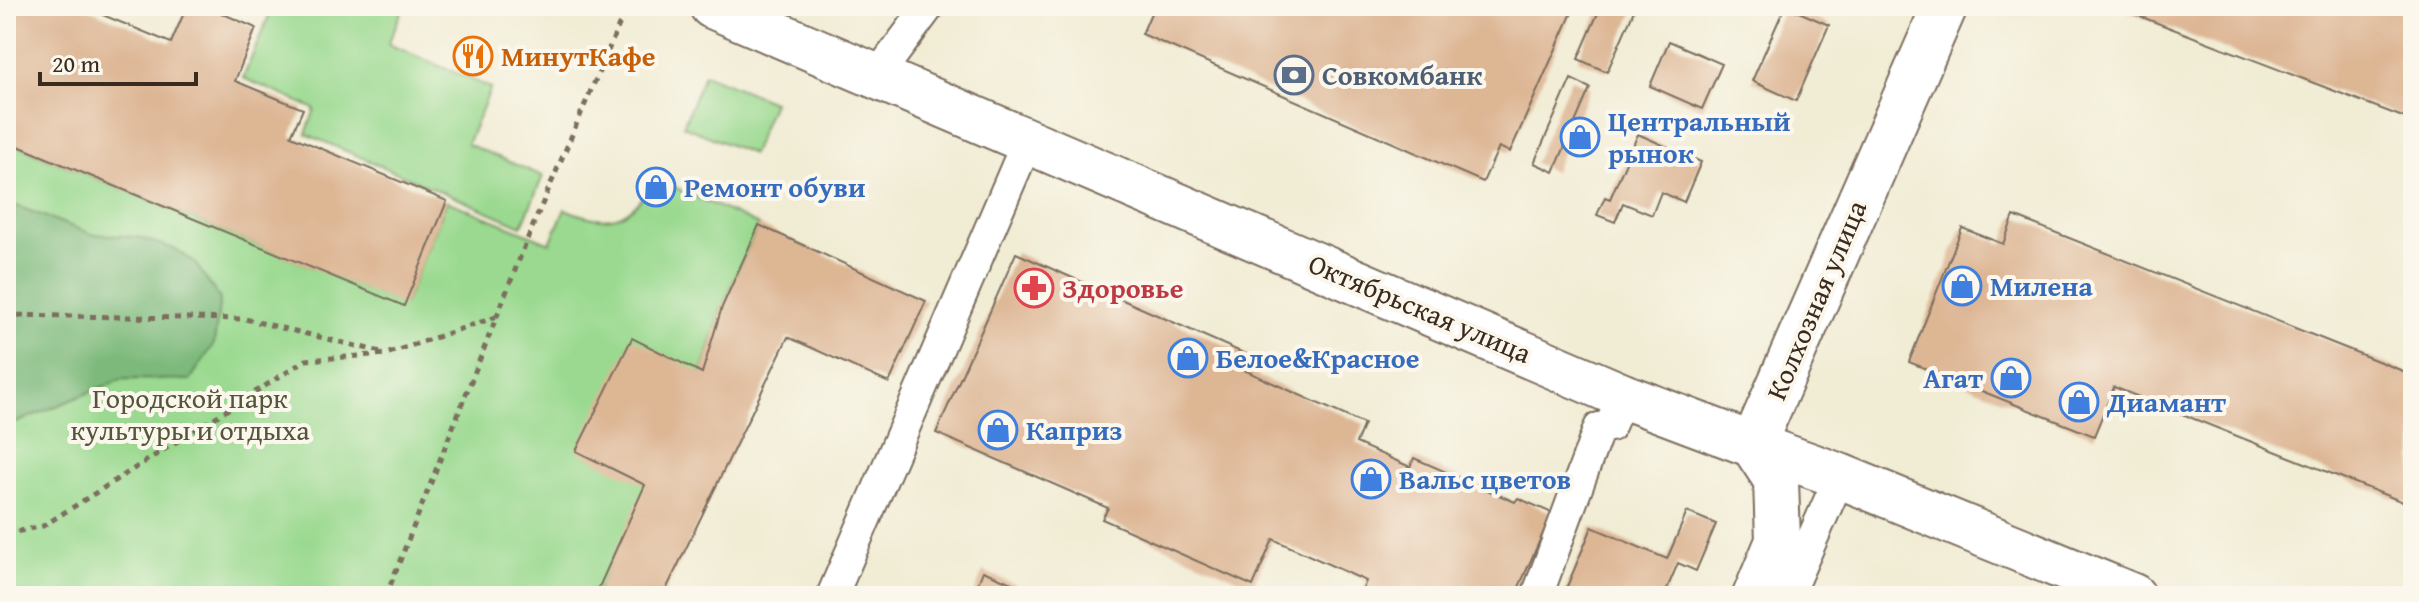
<svg xmlns="http://www.w3.org/2000/svg" width="2419" height="602" font-family="'Gentium Book Plus',serif">
  <style>
    .green { fill: #9ad98f; stroke: #6a8256; stroke-width: 2 }
    .forest { fill: #7bb97a; stroke: #5b724c; stroke-width: 2 }
    .building { fill: #ddb694 }
    .lines { fill: none; stroke-linecap: round; stroke-linejoin: round }
    .service-casing { stroke: #7b6e5e; stroke-width: 34 }
    .minor-casing { stroke: #7b6e5e; stroke-width: 48 }
    .tertiary-casing { stroke: #7b6e5e; stroke-width: 48 }
    .path { stroke: #7b6e5e; stroke-width: 5; stroke-dasharray: 6 6; stroke-linecap: butt }
    .service { stroke: #fff; stroke-width: 30 }
    .minor { stroke: #fff; stroke-width: 44 }
    .tertiary { stroke: #fff; stroke-width: 44 }
    .labels { text-anchor: middle; stroke-width: 8; stroke-linejoin: round; paint-order: stroke }
    .food-label { font-size: 28px; font-weight: bold; fill: #c56008; stroke: #fbf7ec; text-anchor: start }
    .service-label { font-size: 28px; font-weight: bold; fill: #4e5e75; stroke: #fbf7ec; text-anchor: start }
    .shop-label { font-size: 28px; font-weight: bold; fill: #366cbe; stroke: #fbf7ec; text-anchor: start }
    .health-label { font-size: 28px; font-weight: bold; fill: #be3a42; stroke: #fbf7ec; text-anchor: start }
    .street-label { font-size: 28px; fill: #3b2a1e; stroke: #fbf7ec }
    .park-label { font-size: 28px; fill: #53563a; stroke: #fbf7ec }
  </style>
  <rect width="100%" height="100%" fill="#fbf7ec"/>
  <filter id="ink" filterUnits="userSpaceOnUse"><feTurbulence type="fractalNoise" baseFrequency=".0125" numOctaves="2"/><feDisplacementMap in="SourceGraphic" scale="16" xChannelSelector="R" yChannelSelector="G"/><feConvolveMatrix kernelMatrix="1 2 1 2 8 2 1 2 1" color-interpolation-filters="sRGB"/></filter>
  <filter id="wash" filterUnits="userSpaceOnUse"><feTurbulence type="fractalNoise" baseFrequency=".006" numOctaves="4" result="noise"/><feDisplacementMap in="SourceGraphic" scale="32" xChannelSelector="R" yChannelSelector="G"/><feGaussianBlur stdDeviation="1.8" result="paint"/><feColorMatrix in="noise" values="0 0 0 0 0 0 0 0 0 0 0 0 0 0 0 0 0 1.4 0 .05"/><feComposite in="paint" operator="in"/></filter>
  <g filter="url(#wash)">
    <rect width="100%" height="100%" fill="#f1ecd4"/>
    <g class="green">
      <path d="M273,6H404L388,44L491,88L467,144L543,176L522,226L306,134L315,109L243,78Z"/>
      <path d="M704,74L773,102L752,154L683,126Z"/>
      <path d="M6,141L404,305L447,201L550,243L565,209C608,228 632,221 654,178L759,225L722,307L702,373L595,596H6Z"/>
    </g>
    <path class="forest" d="M6,202L92,234L138,237L177,250L195,263L220,299L214,344L190,380L122,379L6,427Z"/>
    <g id="blocks">
      <g class="building">
        <path d="M6,6H81L171,43L187,6H205L256,28L235,81L303,109L291,136L447,201L404,306L6,141Z"/>
        <path d="M1154,6H1575L1510,152L1499,147L1483,182L1142,34Z"/>
        <path d="M1601,6H1636L1607,72L1578,59Z"/>
        <path d="M1785,6L1829,25L1796,101L1752,81Z"/>
        <path d="M2113,6H2401L2413,10V121Z"/>
        <path d="M1669,41L1722,64L1702,109L1650,86Z"/>
        <path d="M1571,79L1590,88L1554,172L1534,163Z"/>
        <path d="M1638,134L1701,162L1684,202L1661,192L1652,215L1623,203L1615,222L1597,215L1605,197L1610,199Z"/>
        <path d="M654,178L665,183L659,197L647,192Z"/>
        <path d="M2014,216L2413,375V506L2114,387L2094,436L1909,362L1962,228L2003,244Z"/>
        <path d="M759,225L926,301L889,383L788,337L663,596H595L645,485L576,451L632,338L702,373L722,307Z"/>
        <path d="M1016,253L1250,356L1244,370L1364,424L1356,443L1410,467L1414,458L1515,502L1518,498L1552,513L1515,596H1360L1366,581L1273,539L1253,586L1102,519L1108,508L936,433Z"/>
        <path d="M1687,512L1716,524L1696,571L1678,563L1664,596H1563L1592,527L1667,559Z"/>
        <path d="M983,571L1043,596H973Z"/>
      </g>
    </g>
  </g>
  <g filter="url(#ink)">
    <use href="#blocks" fill-opacity="0" stroke="#7b6e5e" stroke-width="2"/>
    <g class="lines">
      <defs>
        <g id="service">
          <path d="M877,76L929,6"/>
          <path d="M832,596L1028,140"/>
          <path d="M1537,596L1599,428L1610,426L1623,396"/>
          <path d="M1787,596L1840,476"/>
        </g>
        <g id="minor">
          <path d="M1753,445L1840,476L2133,596"/>
          <path d="M1753,445L1776,480L1778,541L1755,596"/>
        </g>
        <path id="tertiary" d="M712,6L1623,396L1753,445L1945,6"/>
      </defs>
      <use href="#service" class="service-casing"/>
      <use href="#minor" class="minor-casing"/>
      <use href="#tertiary" class="tertiary-casing"/>
      <g class="path">
        <path d="M6,315L245,319L381,352"/>
        <path d="M6,534L43,526L306,360L386,354L496,317"/>
        <path d="M386,596L529,235L622,18"/>
      </g>
      <use href="#service" class="service"/>
      <use href="#minor" class="minor"/>
      <use href="#tertiary" class="tertiary"/>
    </g>
  </g>
  <defs>
    <symbol id="restaurant-ring" viewBox="-11 -11 22 22"><circle r="9.5" fill="#fbf7ec" stroke="#e8710a" stroke-width="1.5"/><path d="M-5-6h1v4h1v-4h1v4h1v-4h1v5L-1.5 .5V6h-2V.5L-5-1ZM5-6V6H3V1.5H1.5Q1.5-4 5-6Z" fill="#e8710a"/></symbol>
    <symbol id="bank-ring" viewBox="-11 -11 22 22"><circle r="9.5" fill="#fbf7ec" stroke="#5c6f8a" stroke-width="1.5"/><path d="M-6-4H6V4H-6ZM0-2.3a2.3 2.3 0 1 0 0 4.6a2.3 2.3 0 1 0 0-4.6Z" fill="#5c6f8a"/></symbol>
    <symbol id="shop-ring" viewBox="-11 -11 22 22"><circle r="9.5" fill="#fbf7ec" stroke="#3f7fe0" stroke-width="1.5"/><path d="M-5-2.5h2.3a2.7 3.5 0 0 1 5.4 0H5L5.5 6h-11ZM-1.5-2.5h3a1.5 2.3 0 0 0-3 0Z" fill="#3f7fe0"/></symbol>
    <symbol id="pharmacy-ring" viewBox="-11 -11 22 22"><circle r="9.5" fill="#fbf7ec" stroke="#e0444e" stroke-width="1.5"/><path d="M-2-6h4v4h4v4h-4v4h-4v-4h-4v-4h4Z" fill="#e0444e"/></symbol>
  </defs>
  <g fill-rule="evenodd">
    <use href="#restaurant-ring" x="451" y="34" width="44" height="44"/>
    <use href="#bank-ring" x="1272" y="53" width="44" height="44"/>
    <use href="#shop-ring" x="1558" y="115" width="44" height="44"/>
    <use href="#shop-ring" x="634" y="165" width="44" height="44"/>
    <use href="#shop-ring" x="1940" y="264" width="44" height="44"/>
    <use href="#pharmacy-ring" x="1012" y="266" width="44" height="44"/>
    <use href="#shop-ring" x="1166" y="336" width="44" height="44"/>
    <use href="#shop-ring" x="1989" y="356" width="44" height="44"/>
    <use href="#shop-ring" x="2057" y="380" width="44" height="44"/>
    <use href="#shop-ring" x="976" y="408" width="44" height="44"/>
    <use href="#shop-ring" x="1349" y="457" width="44" height="44"/>
  </g>
  <g class="labels">
    <g class="food-label">
      <text x="501" y="66">МинутКафе</text>
    </g>
    <g class="service-label">
      <text x="1322" y="85">Совкомбанк</text>
    </g>
    <g class="shop-label">
      <text x="1608" y="131">Центральный<tspan x="1608" dy="32">рынок</tspan></text>
      <text x="684" y="197">Ремонт обуви</text>
      <text x="1990" y="296">Милена</text>
      <text x="1216" y="368">Белое&amp;Красное</text>
      <text x="1983" y="388" text-anchor="end">Агат</text>
      <text x="2107" y="412">Диамант</text>
      <text x="1026" y="440">Каприз</text>
      <text x="1399" y="489">Вальс цветов</text>
    </g>
    <g class="health-label">
      <text x="1062" y="298">Здоровье</text>
    </g>
    <g class="street-label">
      <text transform="translate(1816 300) rotate(-67)" y="10">Колхозная улица</text>
      <text transform="translate(1420 308) rotate(23)" y="10">Октябрьская улица</text>
    </g>
    <g class="park-label">
      <text x="190" y="408">Городской парк<tspan x="190" dy="32">культуры и отдыха</tspan></text>
    </g>
  </g>
  <rect width="2419" height="602" fill="none" stroke="#fbf7ec" stroke-width="32"/>
  <path d="M40 72v12h156v-12" fill="none" stroke="#3b2a1e" stroke-width="4"/>
  <text x="52" y="72" font-size="24" fill="#3b2a1e" stroke="#fbf7ec" stroke-width="6" paint-order="stroke">20 m</text>
</svg>
